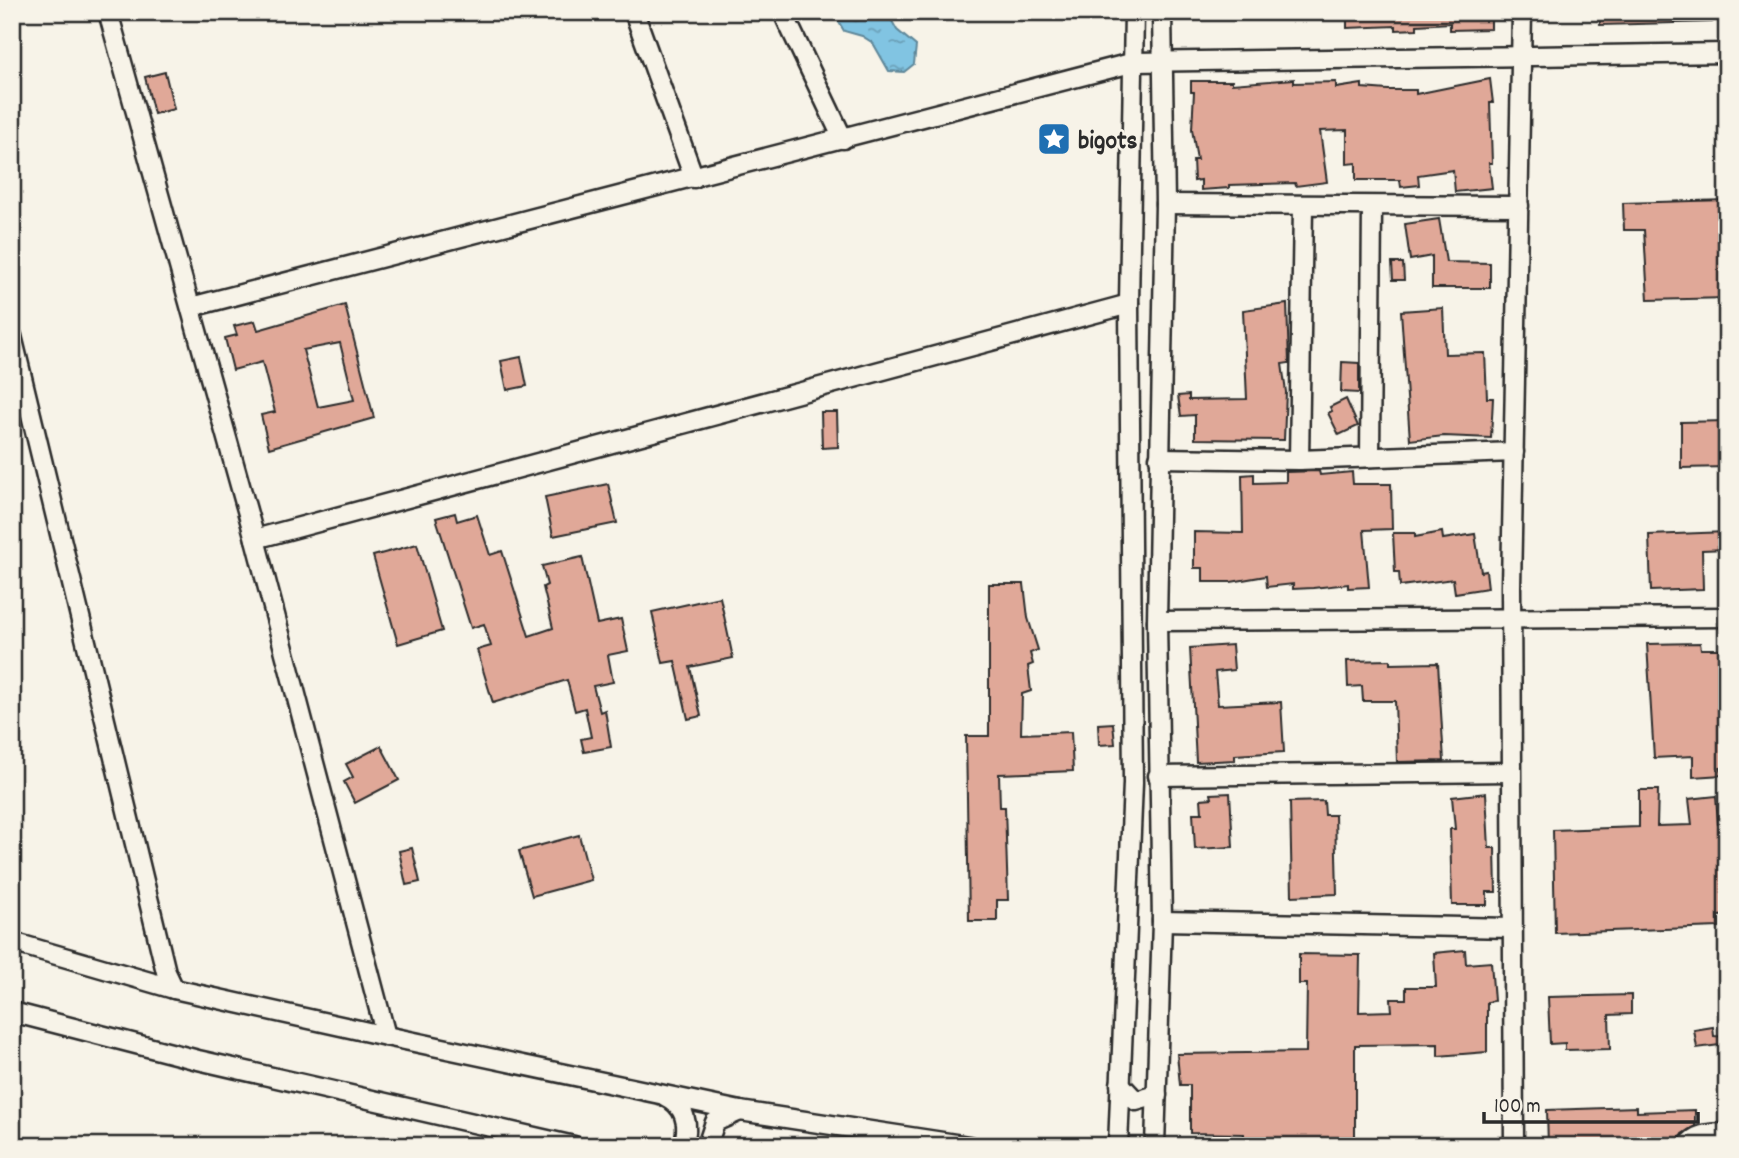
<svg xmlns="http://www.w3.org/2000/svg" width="1739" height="1158" font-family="Dekko,sans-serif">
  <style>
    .water { fill: url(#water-ripples); stroke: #5f8799; stroke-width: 2 }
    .building { fill: #e0a898; stroke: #2b2b2b; stroke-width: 2; fill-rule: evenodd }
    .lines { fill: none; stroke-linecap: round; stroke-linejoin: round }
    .minor-casing { stroke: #2b2b2b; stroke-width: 23 }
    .minor { stroke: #f7f3e8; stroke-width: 18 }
    .labels { text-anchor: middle; stroke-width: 5; stroke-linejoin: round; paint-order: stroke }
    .poi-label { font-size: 26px; font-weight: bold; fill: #2b2b2b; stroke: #f7f3e8; text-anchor: start }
  </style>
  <defs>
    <pattern id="water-ripples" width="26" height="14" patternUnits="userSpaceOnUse" patternTransform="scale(1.75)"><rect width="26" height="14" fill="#81c4e2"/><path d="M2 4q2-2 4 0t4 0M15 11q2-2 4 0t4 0" fill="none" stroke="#6a9fb7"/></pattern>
  </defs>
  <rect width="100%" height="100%" fill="#f7f3e8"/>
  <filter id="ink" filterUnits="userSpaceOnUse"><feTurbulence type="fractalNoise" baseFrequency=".0143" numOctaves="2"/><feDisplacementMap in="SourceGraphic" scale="14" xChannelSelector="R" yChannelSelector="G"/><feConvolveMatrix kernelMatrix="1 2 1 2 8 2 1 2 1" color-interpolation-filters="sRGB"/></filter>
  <g filter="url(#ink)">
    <path class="water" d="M833,12H887L897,30L916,46L914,64L904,72L889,71L873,43L862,36L844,31Z"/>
    <g class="building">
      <path d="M1347,12H1491V29L1450,30V23L1417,25V29L1396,30V26L1347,28Z"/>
      <path d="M1599,12H1712V22L1600,25Z"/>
      <path d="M165,72L174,109L154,114L145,77Z"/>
      <path d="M1294,79V83L1336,82V88L1362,84V88L1388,90H1416V94L1490,79L1493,103H1490L1492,163H1489L1492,188L1455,192L1453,170L1418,175L1419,185L1401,187L1400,180H1356V163L1347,164V130L1320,131L1327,182L1296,186L1295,183L1229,185V188L1201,190V180L1194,181L1193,160H1197L1192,129L1194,92H1191V81H1232V84Z"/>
      <path d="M1727,200V298L1648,300L1644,230H1624L1623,203Z"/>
      <path d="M1439,219L1446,262L1490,263V288H1432V256L1410,260L1405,224Z"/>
      <path d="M1392,263H1403L1404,280H1393Z"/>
      <path d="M1287,304L1289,363L1282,364L1286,392L1284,440L1195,439V415L1181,416L1178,396L1189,395V400L1247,399L1243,310Z"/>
      <path d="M345,305L374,418L269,448L261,415L275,412L262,362L233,370L225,338L237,335L234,326L255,321L258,330ZM340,343L354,400L318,407L303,350Z"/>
      <path d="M1443,308L1445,354L1485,353L1487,398H1493L1491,438L1444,436L1410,440L1401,311Z"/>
      <path d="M521,357L527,386L507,390L501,361Z"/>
      <path d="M1342,362L1359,363V393L1341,392Z"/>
      <path d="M1346,399L1358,426L1339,435L1328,413L1332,411L1330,407Z"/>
      <path d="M821,412H837L838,447L822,448Z"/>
      <path d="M1727,421V467L1681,468V422Z"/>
      <path d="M1319,471L1320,475L1352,472L1353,484H1391L1392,529L1364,530L1369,587L1348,588V584L1313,588L1293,589V584L1267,587L1266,576L1231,582H1203V568H1194V532L1243,533L1242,475L1254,474V483L1286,482V472Z"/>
      <path d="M608,484L617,523L553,536L545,497Z"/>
      <path d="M455,513L457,521L477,515L490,555L502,551L529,636L553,628L543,587L547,585L542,566L582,557L597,624L621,619L628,651L608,655L613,682L593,686L600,712L605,710L611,747L584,752L581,739L591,737L585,708L575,711L567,680L493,703L477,650L491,646L484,624L471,628L436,518Z"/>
      <path d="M1442,532L1443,539L1475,534L1481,572L1486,571L1488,588L1455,593L1453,579L1400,586L1399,572H1395L1393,533H1415V537Z"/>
      <path d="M1727,532V549L1702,550L1703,589L1651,591L1649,535Z"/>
      <path d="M417,544L442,631L398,644L373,556Z"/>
      <path d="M989,584H1024L1028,618L1038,650L1030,653L1033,664L1028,666L1031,691L1022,694L1021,734L1071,732L1073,771L999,774L1000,807H1005L1008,900H997V921H969L966,736H989Z"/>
      <path d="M720,597L733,658L690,667L701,716L688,719L675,661L663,663L652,612Z"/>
      <path d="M1700,643L1701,649H1727V767L1720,768L1722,775L1693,777V756L1654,758L1647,644Z"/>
      <path d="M1232,645L1234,670L1215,672L1218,705L1281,702L1284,752L1235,755V760L1196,762L1190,648Z"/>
      <path d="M1390,660V664L1438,663L1444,761L1397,762L1395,701H1363L1362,686L1348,687L1347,661Z"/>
      <path d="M1113,723L1115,744L1099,745L1098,724Z"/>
      <path d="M381,746L399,780L355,803L344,782L353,777L346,764Z"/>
      <path d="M1639,790H1658L1657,826L1692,825L1689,799L1716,796L1718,824H1722L1724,876H1727V915L1719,916V927L1555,933L1553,830L1639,827Z"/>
      <path d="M1230,793L1233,847L1195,849L1193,813H1202L1201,799L1212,798L1211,794Z"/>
      <path d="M1486,793L1489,848H1495L1496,892H1487V905H1452L1450,829H1455L1452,797Z"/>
      <path d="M1324,801L1325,815H1335L1337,894L1292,896L1290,802Z"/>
      <path d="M579,835L591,880L532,896L519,851Z"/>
      <path d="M412,848L420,882L406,885L399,851Z"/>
      <path d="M1465,950L1466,964L1491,962L1494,1001L1487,1002V1052L1438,1056V1044L1355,1045V1146H1256L1255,1138L1244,1139V1134L1190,1133V1085H1180L1177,1054L1306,1052L1307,984H1299V954L1360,955L1359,1012L1392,1011L1391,999H1406V987H1436L1434,953Z"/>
      <path d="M1631,995V1014L1609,1015L1610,1049L1565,1050V1043L1550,1044L1548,997Z"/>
      <path d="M1713,1027L1714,1036L1727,1037V1044L1697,1048L1694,1030Z"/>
      <path d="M1637,1107V1112L1695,1110V1126L1682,1134L1676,1146H1548L1547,1110Z"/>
    </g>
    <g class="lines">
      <defs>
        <g id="minor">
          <path d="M108,12L255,539L386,1036"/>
          <path d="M634,12L694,178"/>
          <path d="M786,19L843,139"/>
          <path d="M1165,204L1519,206"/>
          <path d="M191,307L1135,62L1727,53"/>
          <path d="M12,336L166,972L174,989"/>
          <path d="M1370,457L1372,207"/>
          <path d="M1159,458L1299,460L1514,452"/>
          <path d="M1299,460L1303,207"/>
          <path d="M255,539L1129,304"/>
          <path d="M1157,621L1727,617"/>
          <path d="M1158,776L1511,772"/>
          <path d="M1162,921L1512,928"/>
          <path d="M12,942L174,989L386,1036L740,1111L969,1146"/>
          <path d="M12,1012L198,1060L574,1146"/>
          <path d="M1120,1084L1136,1101L1157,1095"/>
          <path d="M665,1096C686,1106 690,1125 683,1146"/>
          <path d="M707,1146L715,1122L740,1111"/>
          <path d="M1118,1146L1133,783L1129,304L1134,12"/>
          <path d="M1155,1146L1162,921L1157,621L1165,204L1162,12"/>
          <path d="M1514,1146L1511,587L1522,12"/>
          <path d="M1687,1146C1696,1132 1712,1134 1727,1133"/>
        </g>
      </defs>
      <use href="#minor" class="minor-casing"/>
      <use href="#minor" class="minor"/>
    </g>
  </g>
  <defs>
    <symbol id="sight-square" viewBox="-11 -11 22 22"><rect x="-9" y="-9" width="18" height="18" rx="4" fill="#1f6fb2" stroke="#f7f3e8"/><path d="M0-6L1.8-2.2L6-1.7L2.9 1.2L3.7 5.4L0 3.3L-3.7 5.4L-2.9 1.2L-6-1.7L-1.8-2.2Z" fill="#fff"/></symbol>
  </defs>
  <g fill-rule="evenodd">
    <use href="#sight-square" x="1035" y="120" width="38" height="38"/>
  </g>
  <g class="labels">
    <g class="poi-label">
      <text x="1078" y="148">bigots</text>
    </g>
  </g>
  <rect width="1739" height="1158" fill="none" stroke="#f7f3e8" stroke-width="42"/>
  <rect x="21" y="21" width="1697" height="1116" fill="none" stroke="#2b2b2b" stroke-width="2.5" filter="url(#ink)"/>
  <path d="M1484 1112v10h214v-10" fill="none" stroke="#2b2b2b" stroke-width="3.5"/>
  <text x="1494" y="1112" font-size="21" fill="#2b2b2b" stroke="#f7f3e8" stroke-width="5" paint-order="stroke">100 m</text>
</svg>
